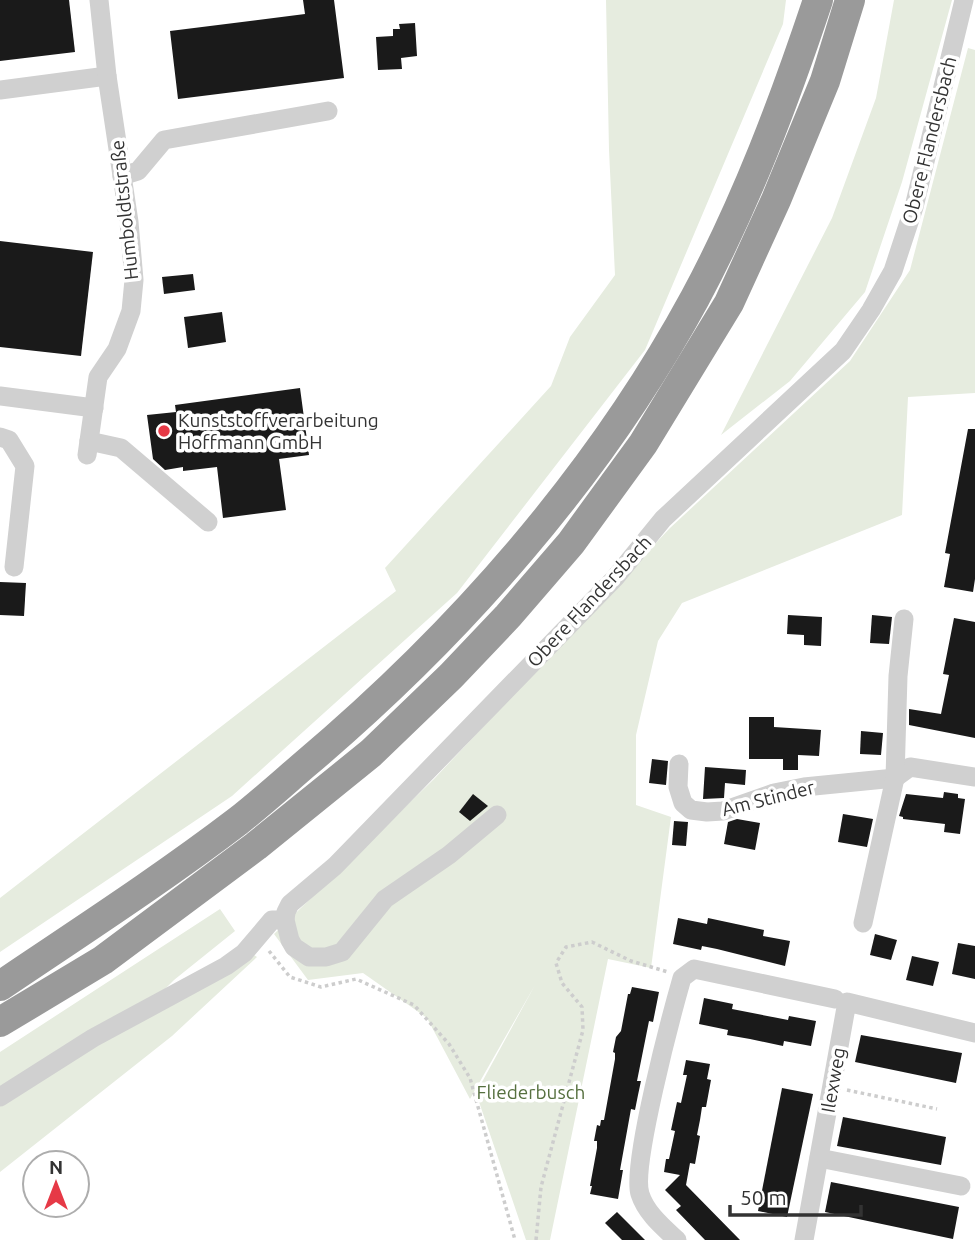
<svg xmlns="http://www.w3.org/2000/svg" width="975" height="1240" font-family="Ubuntu,sans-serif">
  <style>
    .green { fill: #e6ecdf }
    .building { fill: #1a1a1a }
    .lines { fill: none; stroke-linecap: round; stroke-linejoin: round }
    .path { stroke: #cdcdcd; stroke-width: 3.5; stroke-dasharray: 3.5 3.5; stroke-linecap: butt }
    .minor { stroke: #d0d0d0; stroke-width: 19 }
    .highway { stroke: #9a9a9a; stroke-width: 30 }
    .poi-dot { fill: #e63946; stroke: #fff; stroke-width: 2.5 }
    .labels { text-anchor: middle; stroke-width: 7; stroke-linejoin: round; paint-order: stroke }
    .street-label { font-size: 19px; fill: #333; stroke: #fff }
    .poi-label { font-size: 19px; fill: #333; stroke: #fff; text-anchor: start }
    .park-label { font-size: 19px; fill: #56703f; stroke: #fff }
  </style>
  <rect width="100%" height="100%" fill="#fff"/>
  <g class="green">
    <path d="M606,0H786L783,24L645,350L457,593L232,796L0,952V898L396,591L385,568L551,386L570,337L615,275L609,150Z"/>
    <path d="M894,0H952L902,182L865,292L790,381L721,435L832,218L876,98Z"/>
    <path d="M968,48L975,50V393L908,397L902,515L682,603L658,641L636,735V805L671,817L651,968L608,959L550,1240H526L476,1093L535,985L470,1099L427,1018L363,973L308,980L274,934L434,779L670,528L850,361L910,270Z"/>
    <path d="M220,909L235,931L174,980L123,1031L254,955L257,957L172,1036L0,1172V1052Z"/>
  </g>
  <g class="building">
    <path d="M0,0H69L75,52L0,61Z"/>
    <path d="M303,0H334L344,78L178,99L170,31L305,14Z"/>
    <path d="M415,23L417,56L401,58L402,69L378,70L376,37L393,36V29H400L399,24Z"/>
    <path d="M0,241L93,252L81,356L0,347Z"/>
    <path d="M193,274L195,290L164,294L162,277Z"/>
    <path d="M222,312L226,342L188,348L184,317Z"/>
    <path d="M300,388L309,455L279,459L286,510L223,518L217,467L183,471V467L165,470L153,459L147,415L176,412L175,405Z"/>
    <path d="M968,429H975V579L973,592L944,587L950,554L945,553Z"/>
    <path d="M0,582L26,583L24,616L0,615Z"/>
    <path d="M788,615L822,617L821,646L804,645V635L787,634Z"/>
    <path d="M872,615L892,617L889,644L870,643Z"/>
    <path d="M954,618L975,622V738L909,725V709L941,714L949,675L943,674Z"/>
    <path d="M749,717H774V727L821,730L819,756L798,755V770H783V759H749Z"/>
    <path d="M861,731L883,733L881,755L860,754Z"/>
    <path d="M652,759L668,761L666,785L649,783Z"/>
    <path d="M705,767L746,770L745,785L725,783L724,798L703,799Z"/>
    <path d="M944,792L958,794V798L965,799L960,834L944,832L945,824L903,819V817L899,816L906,794L943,798Z"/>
    <path d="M473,794L488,806L470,821L459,812Z"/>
    <path d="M843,814L873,819L867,847L838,842Z"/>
    <path d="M737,819L760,823L755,850L724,844L728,822Z"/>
    <path d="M674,821L688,822L686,846L672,845Z"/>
    <path d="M678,918L707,924L708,918L764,930L763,936L790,941L785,966L717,949L702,946L701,950L673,944Z"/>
    <path d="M875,934L897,940L891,960L870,955Z"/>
    <path d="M958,943L975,946V979L952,974Z"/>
    <path d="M912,956L939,962L933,986L906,980Z"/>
    <path d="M632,987L659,992L653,1022L649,1021L637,1081H641L638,1095L635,1110L631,1109L620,1170H623L618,1199L590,1194L592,1186H590L597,1148V1141H594L597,1125L600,1126L601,1120H604L615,1059V1053L613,1052L616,1037L621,1031L628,994H630Z"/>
    <path d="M704,998L733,1004L732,1009L788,1020L789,1016L816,1021L811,1046L784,1041L783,1046L750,1039L727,1035L728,1030L699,1024Z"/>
    <path d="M861,1035L962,1053L956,1083L855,1062Z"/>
    <path d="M686,1060L710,1064L707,1079L711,1080L706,1107H702L700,1120L697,1135L700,1136L695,1164L690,1163L686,1185L740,1240H705L676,1210L681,1206L665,1190L680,1175L664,1172L666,1159H669L675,1131L671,1130L677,1102L681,1103L687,1075H683Z"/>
    <path d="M782,1088L813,1094L787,1217L758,1211Z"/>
    <path d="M843,1117L946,1137L941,1165L837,1146Z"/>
    <path d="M831,1182L959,1207L953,1239L825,1212Z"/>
    <path d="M617,1212L645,1240H622L605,1223Z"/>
  </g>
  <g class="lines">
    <g class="path">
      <path d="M269,951L290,977L321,987L356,979L414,1005L449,1044L470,1078L515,1240"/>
      <path d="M847,1090L937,1109"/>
      <path d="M536,1240L541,1187L583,1030L582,1007L562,983L556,963L566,947L592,942L631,961L668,972"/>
    </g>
    <g class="minor">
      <path d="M0,90L107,76"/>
      <path d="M122,176L138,171L164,140L328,111"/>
      <path d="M0,396L94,408"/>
      <path d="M0,437L9,440L25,466L14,567"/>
      <path d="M89,441L121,448L208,522"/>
      <path d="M87,455L98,377L117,349L131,311L134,280L129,222L107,76L99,0"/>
      <path d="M679,764L678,787L683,803L691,810L707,812L723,811L774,793L804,787L895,778L910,767L975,777"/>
      <path d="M497,815L449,855L385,899L342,952L326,957H309L294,947L290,940L285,920L286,912L290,904L335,866L615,578L663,519L843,351L871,310L893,271L914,207L964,0"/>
      <path d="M863,923L895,778L898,676L904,619"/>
      <path d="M0,1097L93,1038L226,966L244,953L272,920H285"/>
      <path d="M819,1158L961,1186"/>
      <path d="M677,1240C663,1227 646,1213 640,1194C631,1166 672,1013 682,978L694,969L835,999"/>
      <path d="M804,1240L847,1002L975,1033"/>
    </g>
    <g class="highway">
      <path d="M0,986C80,932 162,879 238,821C261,803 282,784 304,765C458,635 598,477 695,298C746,203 784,102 818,0"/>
      <path d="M0,1022L103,960L256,846L371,753L451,676L508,616L571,543L643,444L729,303L776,200L825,81L850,0"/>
    </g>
  </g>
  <circle class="poi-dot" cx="164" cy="431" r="7"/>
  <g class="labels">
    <g class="street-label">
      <text transform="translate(929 140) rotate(-76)" y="7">Obere Flandersbach</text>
      <text transform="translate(124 210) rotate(-96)" y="7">Humboldtstraße</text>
      <text transform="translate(589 601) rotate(-47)" y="7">Obere Flandersbach</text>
      <text transform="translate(768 798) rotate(-14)" y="7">Am Stinder</text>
      <text transform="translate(833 1080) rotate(-80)" y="7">Ilexweg</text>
    </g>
    <g class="poi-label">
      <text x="178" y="427">Kunststoffverarbeitung<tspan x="178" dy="22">Hoffmann GmbH</tspan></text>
    </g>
    <g class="park-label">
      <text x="531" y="1099">Fliederbusch</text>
    </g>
  </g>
  <g transform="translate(56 1184)"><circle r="33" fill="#ffffff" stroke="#adadad" stroke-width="2"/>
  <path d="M0-5L12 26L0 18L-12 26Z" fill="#e63946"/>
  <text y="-10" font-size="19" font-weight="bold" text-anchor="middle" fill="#333333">N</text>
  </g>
  <path d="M730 1205v10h131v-10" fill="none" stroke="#333333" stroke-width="3.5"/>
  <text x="740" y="1205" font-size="21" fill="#333333" stroke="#ffffff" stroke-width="5" paint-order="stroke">50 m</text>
</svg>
